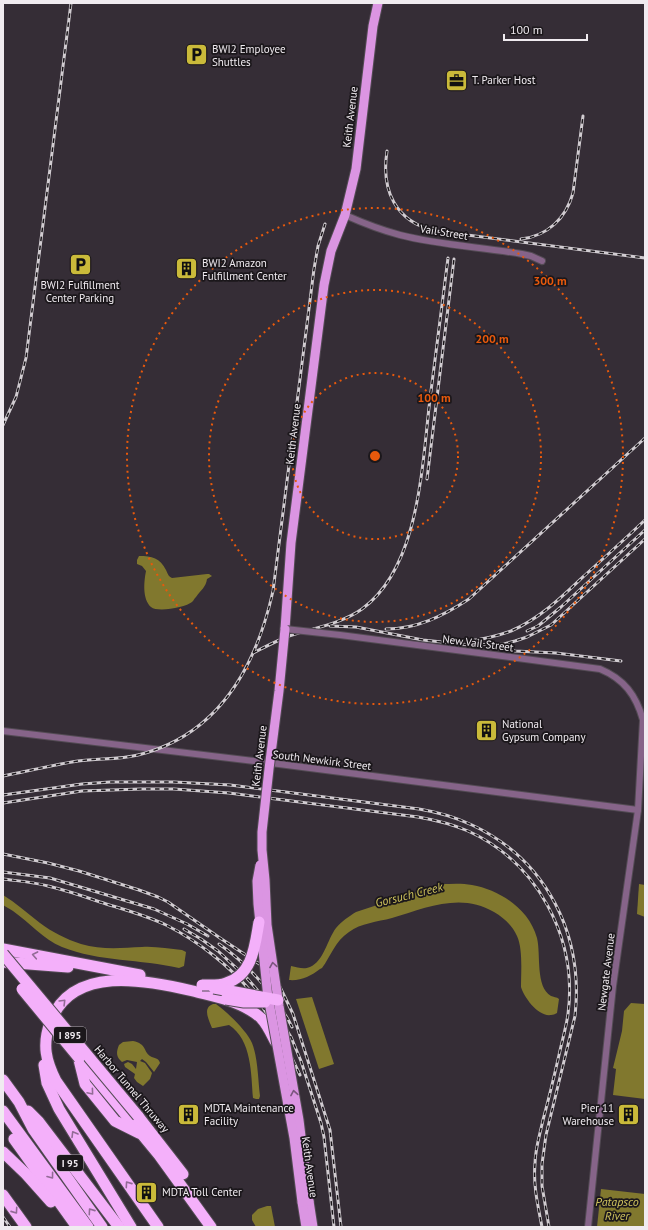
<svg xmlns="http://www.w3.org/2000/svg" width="648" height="1230" font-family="'PT Sans',sans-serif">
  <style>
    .water { fill: #81782e }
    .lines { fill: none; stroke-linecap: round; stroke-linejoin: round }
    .street-casing { stroke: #534b54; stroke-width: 8 }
    .primary-casing { stroke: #534b54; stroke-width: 11 }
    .highway-casing { stroke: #534b54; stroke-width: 13 }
    .street { stroke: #866489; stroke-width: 6 }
    .primary { stroke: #db95e2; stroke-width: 9 }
    .highway { stroke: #f4b0fa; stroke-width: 11 }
    .rail-casing { stroke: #d1ccd1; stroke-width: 3 }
    .rail { stroke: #1b171b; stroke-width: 1.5; stroke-dasharray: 4.5; stroke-linecap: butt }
    .street-bridge-casing { stroke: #534b54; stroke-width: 8; stroke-linecap: butt }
    .primary-bridge-casing { stroke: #534b54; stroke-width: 11; stroke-linecap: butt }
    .highway-bridge-casing { stroke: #534b54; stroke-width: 13; stroke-linecap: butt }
    .street-bridge { stroke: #866489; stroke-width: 6 }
    .primary-bridge { stroke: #db95e2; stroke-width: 9 }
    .highway-bridge { stroke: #f4b0fa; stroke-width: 11 }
    .oneway { stroke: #926b96 }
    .oneway2 { stroke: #7b567e }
    .ring { fill: none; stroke: #e8590c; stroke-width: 2; stroke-dasharray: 2 4 }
    .labels { text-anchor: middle; stroke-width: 3.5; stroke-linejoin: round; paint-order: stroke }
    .shield { fill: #1b171b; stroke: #b0abb0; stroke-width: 1 }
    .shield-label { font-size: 10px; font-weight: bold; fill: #f0ebf0 }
    .poi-label { font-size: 11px; fill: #f0ebf0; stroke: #1b171b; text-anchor: start }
    .street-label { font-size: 11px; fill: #f0ebf0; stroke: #1b171b }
    .water-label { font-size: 12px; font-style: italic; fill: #d0c45d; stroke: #1b171b }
    .centre { fill: #e8590c; stroke: #1b171b; stroke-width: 2 }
    .ring-label { font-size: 12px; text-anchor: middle; font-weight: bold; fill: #e8590c; stroke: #1b171b; stroke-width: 3.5; stroke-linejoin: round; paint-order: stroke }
  </style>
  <rect width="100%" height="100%" fill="#352d36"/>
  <g class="water">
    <path d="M139,556C152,556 160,558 166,570C168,574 168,576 172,578L207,574H209L212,576L207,579C206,587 201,590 196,597C194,599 194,600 192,602C186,607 158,613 151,607C142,599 144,581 146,571L142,566L137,564V560Z"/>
    <path d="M441,884C451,884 462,883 472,885C500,890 529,909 537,938C541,954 535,987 551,996C553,997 557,997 559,999L557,1013C555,1014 553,1015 551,1015C538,1017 524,997 521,987C521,972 523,949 517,936C512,925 504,918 494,912C461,892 425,908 392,918C377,922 361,923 349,932C335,941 331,956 322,968L320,969C311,976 301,981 289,980L291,966C298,967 303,970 310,967C324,961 327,940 336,928C342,921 348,917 356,912Z"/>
    <path d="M639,884L645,885V917L637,914Z"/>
    <path d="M3,895C16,903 27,913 40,923C52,932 66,939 81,944C101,950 121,948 142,947C155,946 169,949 182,950L186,952L184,966L179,968C141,959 99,962 62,947C43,939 30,923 13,911C10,909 6,907 3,905Z"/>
    <path d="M312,997L334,1064L319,1069L296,999Z"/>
    <path d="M631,1003L645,1004V1099L613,1095L616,1069L613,1068L622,1031L624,1011Z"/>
    <path d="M213,1004H216C227,1012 247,1031 252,1043C258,1058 258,1080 260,1096L259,1099H256L253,1098C251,1074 252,1040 229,1025L214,1028H212C209,1020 202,1008 213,1004Z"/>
    <path d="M133,1041C147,1044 143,1051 150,1056C155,1059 158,1057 160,1063L154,1072L146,1062L142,1059L140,1061L145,1063L152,1073L150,1079L143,1086L137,1082L134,1078L135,1074L125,1067L124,1064L128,1062L132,1064L136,1069L137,1062L127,1060L122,1062C116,1057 116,1052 119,1045L123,1042Z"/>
    <path d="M601,1189L645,1194V1227H597Z"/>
    <path d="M267,1206H271L275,1227H256L252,1220V1215L258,1209Z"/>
  </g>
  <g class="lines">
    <defs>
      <g id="street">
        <path d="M345,215C363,223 381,230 400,235C439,245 481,247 522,254L531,256L542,261"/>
        <path d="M510,657L600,669C624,679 636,695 643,720L638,810L613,986L588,1227"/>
        <path d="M3,731L271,763L638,810"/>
      </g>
      <g id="primary">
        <path d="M285,629L291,543L324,285L331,251L345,215L356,169L373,26L378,3"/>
        <path d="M309,1201L313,1227"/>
        <path d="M302,1202L306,1227"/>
      </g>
      <g id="highway">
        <path d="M3,949L140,975"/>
        <path d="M3,962L68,967"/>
        <path d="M79,1058L159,1155L211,1227"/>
        <path d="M79,1060L85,1084L115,1121L139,1133"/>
        <path d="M44,1065L47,1083L59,1109L131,1227"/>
        <path d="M3,1080L19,1102L33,1129L102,1227"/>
        <path d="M3,1111L88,1227"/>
        <path d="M28,1111L39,1122L119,1227"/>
        <path d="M138,1116L183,1174"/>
        <path d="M14,1139L77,1227"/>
        <path d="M3,1152L26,1174L51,1202"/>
        <path d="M3,1195L26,1227"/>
        <path d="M158,1227L56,1081C46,1061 42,1045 50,1023C71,964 147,980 193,991C216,997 242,1001 261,1018C267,1024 271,1033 275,1041"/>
      </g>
    </defs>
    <use href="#street" class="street-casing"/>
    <use href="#primary" class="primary-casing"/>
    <use href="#highway" class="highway-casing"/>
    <use href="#street" class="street"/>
    <use href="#primary" class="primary"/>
    <use href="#highway" class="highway"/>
    <defs>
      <g id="rail">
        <path d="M387,151C381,190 395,222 436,231L645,258"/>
        <path d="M521,239C548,236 566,218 573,193L583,116"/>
        <path d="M3,425L16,397L26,358L71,3"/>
        <path d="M427,479L454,259"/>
        <path d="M330,626L356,627L423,640L470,645L504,644L515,641L527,637L551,625L645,539"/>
        <path d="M386,629C417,629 443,616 469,599L645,438"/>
        <path d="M527,631L538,626L561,607L645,530"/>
        <path d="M469,641C484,639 497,636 511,631C539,619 562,597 584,576C604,558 625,539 645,520"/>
        <path d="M494,648L515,651L556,653L621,661"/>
        <path d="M253,653C265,647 276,641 289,636C313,628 341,624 362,609C420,567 422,464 430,399C436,352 442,305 448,258"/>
        <path d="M3,776C28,771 53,765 78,761C98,758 118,760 138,755C219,735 256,667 273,591L314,269L318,246L325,224"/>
        <path d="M3,795L82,784L110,782H174L230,785L419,809C437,812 455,817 472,825C547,860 584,935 575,1016L546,1135L542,1164V1186L549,1227"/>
        <path d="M3,803L82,791L141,789H174L229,793L418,817C435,820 452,824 468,831C537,862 578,938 568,1014C566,1028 562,1041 559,1055C554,1077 549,1098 543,1120C540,1134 535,1149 535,1164C533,1185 538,1206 542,1227"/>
        <path d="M3,854L48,863L79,871L139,890L158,897L168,902L220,938L261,965L280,987L293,1014L330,1130L341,1227"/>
        <path d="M3,872L50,878L154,909L187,924L208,936"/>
        <path d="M3,879C18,881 33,882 48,886C65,890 83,896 100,902C122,909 145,915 166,925C198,941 230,966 253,994C273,1019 287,1047 300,1075"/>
        <path d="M184,929L201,939L218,951L246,977L273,1008L291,1037L301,1061L321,1123L324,1137L334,1227"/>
        <path d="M219,944C247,963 277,997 292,1027"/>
        <path d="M3,1217L10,1227"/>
      </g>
    </defs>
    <use href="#rail" class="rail-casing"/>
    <use href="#rail" class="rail"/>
    <defs>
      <path id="street-bridge" d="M285,629L340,635L510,657"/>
      <g id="primary-bridge">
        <path d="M285,629L279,691L269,769L262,832V850L265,880L267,925L279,1006L299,1120L309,1201"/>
        <path d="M260,865L257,881L258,904L268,998"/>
        <path d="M269,1002L294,1138L302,1202"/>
      </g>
      <g id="highway-bridge">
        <path d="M3,954L138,1116"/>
        <path d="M202,985C210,985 219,986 226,983C253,975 255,945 259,922"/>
        <path d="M214,988L278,1000"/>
        <path d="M22,989L79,1058"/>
        <path d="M226,999L244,1002H265"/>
      </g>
    </defs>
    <use href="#street-bridge" class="street-bridge-casing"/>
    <use href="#primary-bridge" class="primary-bridge-casing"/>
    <use href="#highway-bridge" class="highway-bridge-casing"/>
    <use href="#street-bridge" class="street-bridge"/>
    <use href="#primary-bridge" class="primary-bridge"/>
    <use href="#highway-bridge" class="highway-bridge"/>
  </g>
  <defs><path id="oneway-chevron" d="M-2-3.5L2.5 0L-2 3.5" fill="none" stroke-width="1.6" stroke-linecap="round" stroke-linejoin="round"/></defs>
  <g class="oneway">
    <use href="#oneway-chevron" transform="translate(35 955) rotate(-169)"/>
    <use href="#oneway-chevron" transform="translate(63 1002) rotate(-45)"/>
    <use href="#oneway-chevron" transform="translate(91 1092) rotate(50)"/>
    <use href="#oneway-chevron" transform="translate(74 1134) rotate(-121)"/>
    <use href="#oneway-chevron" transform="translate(51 1176) rotate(53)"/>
    <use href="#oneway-chevron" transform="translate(128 1184) rotate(-125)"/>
    <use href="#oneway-chevron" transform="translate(15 1211) rotate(55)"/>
    <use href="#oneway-chevron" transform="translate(91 1211) rotate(-125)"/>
  </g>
  <g class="oneway2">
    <use href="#oneway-chevron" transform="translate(273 965) rotate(-99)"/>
    <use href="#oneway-chevron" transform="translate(294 1093) rotate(-100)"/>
  </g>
  <g class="ring">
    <circle cx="375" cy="456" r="83"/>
    <circle cx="375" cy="456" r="166"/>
    <circle cx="375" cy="456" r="248"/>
  </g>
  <defs>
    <symbol id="parking-square" viewBox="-11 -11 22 22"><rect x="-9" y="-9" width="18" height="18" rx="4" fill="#caba3a" stroke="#1b171b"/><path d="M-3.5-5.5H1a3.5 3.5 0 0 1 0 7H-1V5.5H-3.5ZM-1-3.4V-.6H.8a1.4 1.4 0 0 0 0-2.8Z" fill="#111"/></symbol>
    <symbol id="office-square" viewBox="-11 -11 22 22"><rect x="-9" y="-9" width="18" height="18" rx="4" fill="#caba3a" stroke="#1b171b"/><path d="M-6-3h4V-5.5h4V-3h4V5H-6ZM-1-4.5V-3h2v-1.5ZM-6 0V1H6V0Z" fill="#111"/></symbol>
    <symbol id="building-square" viewBox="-11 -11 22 22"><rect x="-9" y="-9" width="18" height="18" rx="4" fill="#caba3a" stroke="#1b171b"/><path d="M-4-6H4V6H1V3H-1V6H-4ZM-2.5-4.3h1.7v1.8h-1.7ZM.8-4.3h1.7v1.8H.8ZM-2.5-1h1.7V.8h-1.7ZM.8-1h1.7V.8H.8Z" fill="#111"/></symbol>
  </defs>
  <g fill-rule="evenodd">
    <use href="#parking-square" x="184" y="42" width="25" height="25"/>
    <use href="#office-square" x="444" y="68" width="25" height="25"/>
    <use href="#parking-square" x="68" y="252" width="25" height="25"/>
    <use href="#building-square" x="174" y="256" width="25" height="25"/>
    <use href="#building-square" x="474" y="718" width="25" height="25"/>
    <use href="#building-square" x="176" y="1102" width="25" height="25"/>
    <use href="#building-square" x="616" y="1102" width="25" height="25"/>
    <use href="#building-square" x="134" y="1180" width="25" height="25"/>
  </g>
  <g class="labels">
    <g class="shield">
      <rect x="54" y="1027" width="32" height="16" rx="3"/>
      <rect x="57" y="1155" width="26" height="16" rx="3"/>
    </g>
    <g class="shield-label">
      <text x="70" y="1039">I 895</text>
      <text x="70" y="1167">I 95</text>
    </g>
    <g class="poi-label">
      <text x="212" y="53">BWI2 Employee<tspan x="212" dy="13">Shuttles</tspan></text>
      <text x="472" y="84">T. Parker Host</text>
      <text x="202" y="267">BWI2 Amazon<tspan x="202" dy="13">Fulfillment Center</tspan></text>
      <text x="80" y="289" text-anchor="middle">BWI2 Fulfillment<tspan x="80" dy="13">Center Parking</tspan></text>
      <text x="502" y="728">National<tspan x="502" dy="13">Gypsum Company</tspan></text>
      <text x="204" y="1112">MDTA Maintenance<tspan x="204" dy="13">Facility</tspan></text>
      <text x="614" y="1112" text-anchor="end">Pier 11<tspan x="614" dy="13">Warehouse</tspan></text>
      <text x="162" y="1196">MDTA Toll Center</text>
    </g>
    <g class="street-label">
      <text transform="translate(350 117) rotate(-83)" y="4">Keith Avenue</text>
      <text transform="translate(444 232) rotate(9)" y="4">Vail Street</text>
      <text transform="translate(293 434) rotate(-83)" y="4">Keith Avenue</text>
      <text transform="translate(478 643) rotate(7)" y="4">New Vail Street</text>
      <text transform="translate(259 756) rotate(-83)" y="4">Keith Avenue</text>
      <text transform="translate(322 760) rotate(7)" y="4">South Newkirk Street</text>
      <text transform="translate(606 972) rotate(-83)" y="4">Newgate Avenue</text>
      <text transform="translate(132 1089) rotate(50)" y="4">Harbor Tunnel Thruway</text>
      <text transform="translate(310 1167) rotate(82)" y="4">Keith Avenue</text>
    </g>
    <g class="water-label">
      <text transform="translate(409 895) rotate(-14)" y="4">Gorsuch Creek</text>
      <text x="617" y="1206">Patapsco<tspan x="617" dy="14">River</tspan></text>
    </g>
  </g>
  <circle cx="375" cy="456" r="6" class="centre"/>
  <g class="ring-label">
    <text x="550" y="285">300 m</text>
    <text x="492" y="343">200 m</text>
    <text x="434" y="402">100 m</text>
  </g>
  <rect width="648" height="1230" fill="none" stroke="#f0ebf0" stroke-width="8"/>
  <path d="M504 34v6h83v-6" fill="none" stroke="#f0ebf0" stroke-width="2"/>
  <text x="510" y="34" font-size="12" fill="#f0ebf0" stroke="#1b171b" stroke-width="3" paint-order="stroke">100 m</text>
</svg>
